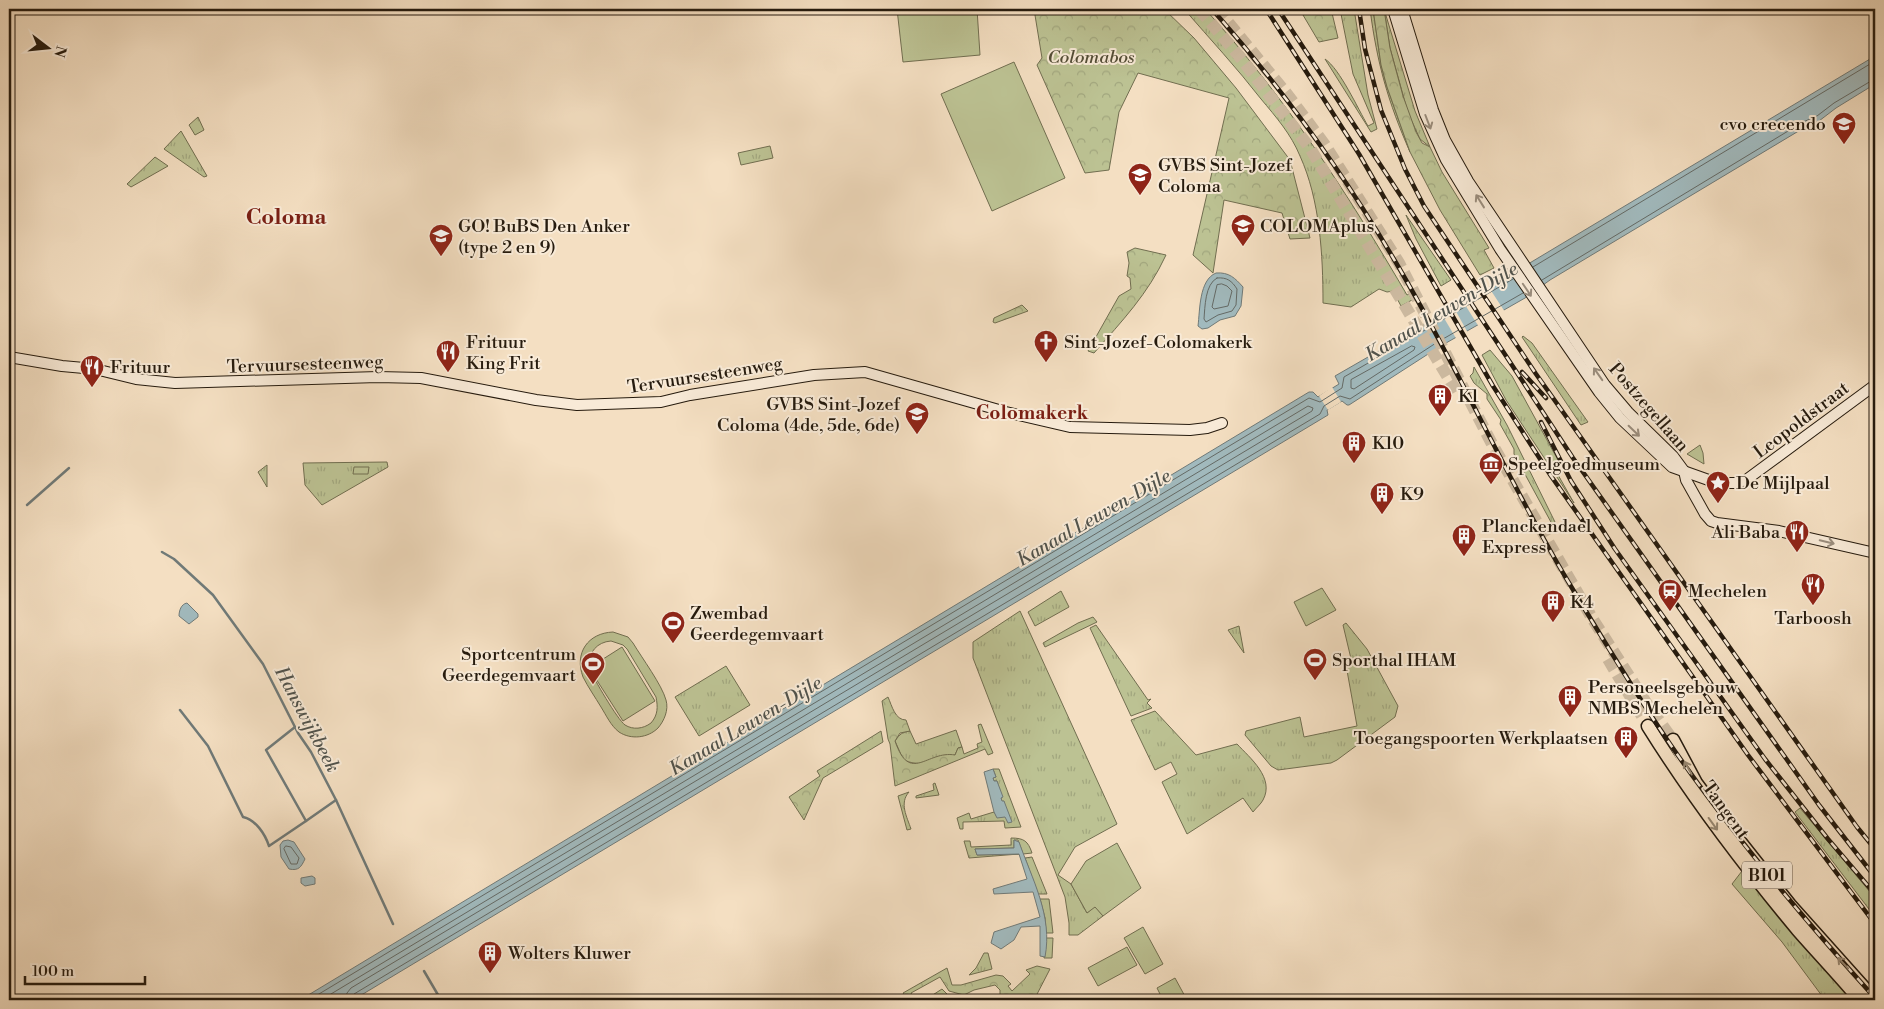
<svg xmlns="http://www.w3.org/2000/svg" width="1884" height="1009" font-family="'Libre Bodoni',serif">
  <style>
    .grass { fill: url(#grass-tufts); stroke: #716e50 }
    .forest { fill: url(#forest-crowns); stroke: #716e50 }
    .garden { fill: #bcc293; stroke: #716e50; fill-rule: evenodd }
    .water { fill: #a1babe; stroke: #707a78 }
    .pier { fill: #f4dfc2 }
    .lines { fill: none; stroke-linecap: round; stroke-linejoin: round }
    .shore { stroke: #646a66; stroke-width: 1 }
    .stream { stroke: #707a78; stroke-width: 2.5 }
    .highway-tunnel { stroke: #cbb89e; stroke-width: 12; stroke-dasharray: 12 6; stroke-linecap: butt }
    .secondary-casing { stroke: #261b0e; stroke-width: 12 }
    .highway-casing { stroke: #261b0e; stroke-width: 15 }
    .secondary { stroke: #f8ead7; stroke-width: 10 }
    .highway { stroke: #f4dfc2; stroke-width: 12 }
    .rail-casing { stroke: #261b0e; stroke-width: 4.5 }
    .rail { stroke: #f8ead7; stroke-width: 2.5; stroke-dasharray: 8; stroke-linecap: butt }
    .oneway { stroke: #9a8d7d }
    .oneway2 { stroke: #978771 }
    .labels { text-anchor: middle; stroke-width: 4; stroke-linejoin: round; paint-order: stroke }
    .shield { fill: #f8ead7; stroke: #65594a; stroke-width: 1 }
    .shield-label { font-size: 16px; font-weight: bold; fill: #261b0e }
    .park-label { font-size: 18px; font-style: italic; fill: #534d36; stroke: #f8ead7 }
    .poi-label { font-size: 18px; fill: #261b0e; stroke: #f8ead7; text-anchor: start }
    .street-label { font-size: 18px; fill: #261b0e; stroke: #f8ead7 }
    .water-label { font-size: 19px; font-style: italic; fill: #51534c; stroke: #f8ead7 }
    .neighbourhood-label { font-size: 19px; font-weight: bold; fill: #7a1f14; stroke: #f8ead7 }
    .district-label { font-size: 22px; font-weight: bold; fill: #7a1f14; stroke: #f8ead7 }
  </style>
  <defs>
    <pattern id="grass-tufts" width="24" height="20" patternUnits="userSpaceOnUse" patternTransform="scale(1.25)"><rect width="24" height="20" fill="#bcc293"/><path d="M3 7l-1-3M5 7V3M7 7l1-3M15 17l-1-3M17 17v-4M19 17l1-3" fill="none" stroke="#a1a67e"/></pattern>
    <pattern id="forest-crowns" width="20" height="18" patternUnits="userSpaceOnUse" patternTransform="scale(1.25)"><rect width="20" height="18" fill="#bcc293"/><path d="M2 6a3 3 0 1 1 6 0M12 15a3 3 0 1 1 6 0" fill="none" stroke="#a1a67e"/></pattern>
  </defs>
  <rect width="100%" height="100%" fill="#f4dfc2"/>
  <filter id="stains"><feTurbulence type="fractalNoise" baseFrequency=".004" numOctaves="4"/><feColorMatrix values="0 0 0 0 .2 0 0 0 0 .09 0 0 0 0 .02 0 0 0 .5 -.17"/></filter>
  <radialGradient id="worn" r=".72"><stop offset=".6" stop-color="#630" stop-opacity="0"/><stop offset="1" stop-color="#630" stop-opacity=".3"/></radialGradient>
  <g class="grass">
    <path d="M1184,9H1205C1284,95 1348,194 1407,295L1409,294L1412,300L1401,306L1393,291L1387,292L1379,289L1351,307L1323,303C1323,255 1320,200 1300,156C1291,134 1276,117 1261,99C1237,68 1210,39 1184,9Z"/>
    <path d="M1340,9H1354L1368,95L1377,129L1371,132L1325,59C1340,69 1358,109 1368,126L1374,123L1353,74Z"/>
    <path d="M1370,9H1373L1381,65L1387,87L1410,152C1388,102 1377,63 1370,9Z"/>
    <path d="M1384,9L1415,111L1430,147L1420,139L1408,113L1390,48Z"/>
    <path d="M198,117L204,130L195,135L189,125Z"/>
    <path d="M181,131L207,176L204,177L164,149Z"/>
    <path d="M770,146L773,158L741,165L738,153Z"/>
    <path d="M155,157L168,166L131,187L127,184Z"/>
    <path d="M1406,215L1451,280L1441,286L1416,239Z"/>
    <path d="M1523,336L1532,343L1588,422L1581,425L1522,337Z"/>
    <path d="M1490,350L1512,376L1559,462L1553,466L1574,503L1506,400L1482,355Z"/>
    <path d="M1474,367L1507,425L1555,522L1552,524L1514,454V449L1500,424L1501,420L1487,399V394L1474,383L1470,376L1473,373Z"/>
    <path d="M1700,445L1703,453L1704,464L1687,454Z"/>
    <path d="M387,462L388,467L322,505L305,485L303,463Z"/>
    <path d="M267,465V487L258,472Z"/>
    <path d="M1061,591L1069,607L1035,626L1028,612Z"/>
    <path d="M1020,611L1117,824L1075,847L1058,875L1071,884L1087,913L1095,906L1103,916L1078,935H1069V923L1065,897L973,658V642Z"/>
    <path d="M1093,617L1097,622L1045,647L1043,643L1078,623Z"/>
    <path d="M1346,623L1367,649L1398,706L1395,717L1337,760L1331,763L1278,770L1271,766L1245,735L1246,731L1300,717L1304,737L1357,726L1346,665L1352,663L1343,625Z"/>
    <path d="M1096,625L1148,700L1151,699L1147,703L1152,708L1131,716L1090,628Z"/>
    <path d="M1239,626L1244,653L1228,630Z"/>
    <path d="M726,666L750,705L699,736L675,697Z"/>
    <path d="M1155,711L1196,755L1237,744C1250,758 1275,778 1263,800C1261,804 1256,808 1253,812L1243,798L1187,834L1162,782L1177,774L1171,762L1155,770L1131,720Z"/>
    <path d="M956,730L962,747L958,748L955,755C938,759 918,769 903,759L895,741C900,734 902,732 910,731L916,744Z"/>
    <path d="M993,769H999L1021,827L1005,828L1004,821L963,822V829H960L957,818L969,813L971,819L994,812L997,817L1004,801L1002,802L997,781H994L993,778L996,777Z"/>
    <path d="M935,783L939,795L916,798V796L934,790L933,784Z"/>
    <path d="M909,792C899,803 907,817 911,829L907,830L898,796Z"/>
    <path d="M1800,808L1875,898V917L1795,812Z"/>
    <path d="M1011,838C1024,838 1028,841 1032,853L1023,854L1018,840H1014V848L975,849L977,855L1019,854L969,858L964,841H970L971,847L1011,845Z"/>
    <path d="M1032,857L1047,894H1038L1025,858Z"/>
    <path d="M1742,871L1793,933L1855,1000H1825L1782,942L1732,884Z"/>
    <path d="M1040,899H1049L1053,933H1046L1045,918Z"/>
    <path d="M1046,938H1053L1052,958H1044Z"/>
    <path d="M984,953H988L992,969L969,975L976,968Z"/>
    <path d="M942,989L953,1000H930L928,998Z"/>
  </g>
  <g class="forest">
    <path d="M1034,9H1164L1194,38L1236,88L1290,160L1310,238L1290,239L1282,213L1224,200L1213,273L1193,255L1229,98L1138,73L1119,112L1109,170L1085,173L1037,65L1042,58Z"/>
    <path d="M1312,9H1325L1332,13L1338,38L1319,42L1303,15Z"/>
    <path d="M1373,9H1384L1390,48L1403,96L1416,132L1422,143L1430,147L1442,172L1489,248L1484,250L1494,268L1480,275L1440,210L1410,152L1387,87L1381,65Z"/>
    <path d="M1135,248L1166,255C1148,294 1122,321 1094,353L1088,351L1119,296L1131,289L1130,278L1127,276L1129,263L1127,252Z"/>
    <path d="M1022,305L1028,311L995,323L993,322L994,318Z"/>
    <path d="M888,697C892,706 895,720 906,720L910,731L900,733L895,741C910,785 927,750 955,755L958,748L962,747L964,754L978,748L977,744L982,742L978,725L981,724L993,753L988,755L985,749L895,786L890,744L888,739L882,701Z"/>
    <path d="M881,731L883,742L823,778L804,820L789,797L820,776L817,771Z"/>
    <path d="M1037,966L1050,969L1034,1000H1000V990L995,985L974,990L964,995L960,994L949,991L940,977L911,993L914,998L908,1000L903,993L947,968L952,985H961L996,975L1003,976L1011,984L1008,986L1012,991L1030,974L1026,970Z"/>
  </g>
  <g class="garden">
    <path d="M897,9H977L980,55L903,62Z"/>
    <path d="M1014,62L1065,178L992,211L941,94Z"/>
    <path d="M354,467H369L368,474H353Z"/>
    <path d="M1322,588L1336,610L1306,626L1294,602Z"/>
    <path d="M613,632L628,637L633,643C642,658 662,685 666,700C669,710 664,721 658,728C648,738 631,740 619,732C611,726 606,715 601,707C595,697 588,687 583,677C574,653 588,633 613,632ZM611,641L623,645L627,649L656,697C658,707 658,715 651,723C643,729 633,730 625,725C617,719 594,679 589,668L623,721L655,701L622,647L589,668L588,666C589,652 597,642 611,641Z"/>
    <path d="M1117,843L1141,888L1103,916L1095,907L1087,913L1071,884L1086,861Z"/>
    <path d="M1143,927L1163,964L1145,974L1124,938Z"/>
    <path d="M1127,947L1137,965L1098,986L1088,968Z"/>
    <path d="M1175,978L1187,1000H1163L1157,988Z"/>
  </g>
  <g class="water">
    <path d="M1875,56V84L1836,108L1819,121L1807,126L1550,280L1525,298L1439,347L1349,405H1347L1342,401L1327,410L1328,415L353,1000H300L1309,392H1313L1318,397L1339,384L1335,376L1488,288Z"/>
    <path d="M1216,273C1229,272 1235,278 1243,287L1241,306L1235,316L1220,320L1208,328L1202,329L1198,326C1200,310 1199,280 1216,273Z"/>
    <path d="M187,603L198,614V617L189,624L179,616C179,611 181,604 187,603Z"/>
    <path d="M993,769L996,777L993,778L994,781H997L1003,797L1001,798L1002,801H1004L1012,822L1008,823L1005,817L997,818L994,812L984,772Z"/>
    <path d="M288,840L294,842L305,859C301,867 299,871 289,869L281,857L280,845L283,841Z"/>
    <path d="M1014,840L1019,842C1032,879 1053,916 1045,957L1040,956V926L1021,927L1014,940L1001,949L991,943L994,932L1040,917L1033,892L994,894L993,889L1027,879L1019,854L977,855L975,849L1014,848Z"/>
    <path d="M312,876L315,878V884L305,886L301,883V878Z"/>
  </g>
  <g class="pier">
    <path d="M1488,286L1505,312L1479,327L1462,300Z"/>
    <path d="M1453,306L1468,333L1457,340L1441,313Z"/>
    <path d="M1332,387L1341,402L1328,410L1319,396Z"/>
  </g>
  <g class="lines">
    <g class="shore">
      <path d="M1533,267L1875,61"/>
      <path d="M1217,278C1227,277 1232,281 1237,289L1236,305L1232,311L1218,315L1206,322L1204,319C1205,307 1205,284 1217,278Z"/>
      <path d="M1542,280L1803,122L1817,116L1834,103L1871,81L1875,80"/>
      <path d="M1222,284L1227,286L1232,291L1228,306L1214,309L1212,307L1217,285Z"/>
      <path d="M1412,346L1415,347L1414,350L1354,389L1351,388V380Z"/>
      <path d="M286,846L291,847L299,858L297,864H291L284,849Z"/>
      <path d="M309,1000L1309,398L1320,402L1342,388L1344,377L1513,279"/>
      <path d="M321,1000L1308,406L1313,408L1312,411L351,988L347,993L345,1000"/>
      <path d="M352,1000L354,994L1320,414L1324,406L1340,396L1350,399L1436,343L1523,293"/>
    </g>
    <g class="stream">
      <path d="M27,505L69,468"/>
      <path d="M162,552L174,559L213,595L263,664L298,733L311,752L336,800L393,924"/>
      <path d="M180,710L208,746L243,817C256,820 265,834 269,846L306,821"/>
      <path d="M295,727L266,750L306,821L336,800"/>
      <path d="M424,971L441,1000"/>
    </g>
    <g class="highway-tunnel">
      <path d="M1199,9L1240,57L1310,148L1458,394"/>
      <path d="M1217,9L1287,94L1325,145L1399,263L1492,444L1592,618L1647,704L1673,740"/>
      <path d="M1608,659L1648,726"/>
    </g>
    <defs>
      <g id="secondary">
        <path d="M1393,9L1425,114L1446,160L1500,249L1599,392L1620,418L1672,467L1717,483H1736L1746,480L1875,385"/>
        <path d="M1402,9L1433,110L1445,140L1468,181L1605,385L1628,412L1673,456L1684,471L1686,480L1705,514L1711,521L1717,523L1779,531L1875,553"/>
        <path d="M9,357L62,366L95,369L136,379L175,383L378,377L421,378L536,400L577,405L661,402L690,395L814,375L865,372L1006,412L1070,427L1190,430L1207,428L1222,423"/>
      </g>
      <g id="highway">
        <path d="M1648,726C1693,798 1743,864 1797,929C1818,953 1840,976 1860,1000"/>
        <path d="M1673,740L1696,783L1733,833L1790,905L1875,1000"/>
      </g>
    </defs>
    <use href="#secondary" class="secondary-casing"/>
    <use href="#highway" class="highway-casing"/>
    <use href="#secondary" class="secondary"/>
    <use href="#highway" class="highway"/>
    <defs>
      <g id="rail">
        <path d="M1212,9C1280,86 1340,168 1392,256C1455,361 1504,473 1566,578C1599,633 1632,688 1668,741C1730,832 1802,917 1875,998"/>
        <path d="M1266,9L1359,154L1493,386L1551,476L1748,755L1875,924"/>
        <path d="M1278,9L1573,458L1819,805L1875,877"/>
        <path d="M1359,9L1365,49L1381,110L1405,169L1424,206L1536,374L1857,827L1875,849"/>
        <path d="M1522,372L1546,398"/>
        <path d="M1541,422L1571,481L1615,549L1765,759L1828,839L1875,894"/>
      </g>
    </defs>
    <use href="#rail" class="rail-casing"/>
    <use href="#rail" class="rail"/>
  </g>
  <defs><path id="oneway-shaft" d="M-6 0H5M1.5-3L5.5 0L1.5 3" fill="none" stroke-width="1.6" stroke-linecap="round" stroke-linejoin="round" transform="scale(1.25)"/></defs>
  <g class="oneway">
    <use href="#oneway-shaft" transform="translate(1428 122) rotate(69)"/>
    <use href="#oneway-shaft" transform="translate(1480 201) rotate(-122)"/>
    <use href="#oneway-shaft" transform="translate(1527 290) rotate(56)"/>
    <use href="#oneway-shaft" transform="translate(1598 374) rotate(-125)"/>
    <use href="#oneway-shaft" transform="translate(1634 431) rotate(44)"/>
    <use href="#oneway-shaft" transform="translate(1827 542) rotate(13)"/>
  </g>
  <g class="oneway2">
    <use href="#oneway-shaft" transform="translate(1688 768) rotate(-119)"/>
    <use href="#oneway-shaft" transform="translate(1713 824) rotate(54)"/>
    <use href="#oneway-shaft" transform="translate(1843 963) rotate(-133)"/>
  </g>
  <defs>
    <symbol id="school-pin" viewBox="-11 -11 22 30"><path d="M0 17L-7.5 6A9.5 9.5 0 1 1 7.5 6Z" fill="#8f2418" stroke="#f8ead7"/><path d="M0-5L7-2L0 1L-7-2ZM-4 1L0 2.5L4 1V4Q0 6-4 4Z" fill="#fff"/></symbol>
    <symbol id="church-pin" viewBox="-11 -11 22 30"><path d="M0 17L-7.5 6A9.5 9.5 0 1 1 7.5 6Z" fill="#8f2418" stroke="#f8ead7"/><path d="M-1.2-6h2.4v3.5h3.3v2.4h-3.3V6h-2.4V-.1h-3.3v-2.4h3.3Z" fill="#fff"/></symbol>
    <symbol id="restaurant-pin" viewBox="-11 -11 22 30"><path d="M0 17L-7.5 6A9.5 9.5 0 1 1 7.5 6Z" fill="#8f2418" stroke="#f8ead7"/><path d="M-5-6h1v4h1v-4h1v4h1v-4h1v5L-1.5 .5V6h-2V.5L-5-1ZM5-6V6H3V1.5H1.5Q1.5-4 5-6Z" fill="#fff"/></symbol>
    <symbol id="building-pin" viewBox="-11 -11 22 30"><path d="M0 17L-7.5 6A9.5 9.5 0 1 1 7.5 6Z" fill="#8f2418" stroke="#f8ead7"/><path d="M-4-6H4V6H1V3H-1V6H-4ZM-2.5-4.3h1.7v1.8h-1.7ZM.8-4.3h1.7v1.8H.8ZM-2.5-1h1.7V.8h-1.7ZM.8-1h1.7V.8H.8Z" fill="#fff"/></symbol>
    <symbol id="museum-pin" viewBox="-11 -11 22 30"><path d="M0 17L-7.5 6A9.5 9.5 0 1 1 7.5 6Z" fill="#8f2418" stroke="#f8ead7"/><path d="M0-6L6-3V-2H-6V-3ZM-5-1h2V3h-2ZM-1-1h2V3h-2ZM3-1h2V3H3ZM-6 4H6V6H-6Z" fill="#fff"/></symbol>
    <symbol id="sight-pin" viewBox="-11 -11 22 30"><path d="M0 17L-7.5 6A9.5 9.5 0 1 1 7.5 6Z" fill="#8f2418" stroke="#f8ead7"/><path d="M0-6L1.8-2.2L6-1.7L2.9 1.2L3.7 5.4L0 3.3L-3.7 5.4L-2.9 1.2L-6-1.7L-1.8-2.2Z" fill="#fff"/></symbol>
    <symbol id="station-pin" viewBox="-11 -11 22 30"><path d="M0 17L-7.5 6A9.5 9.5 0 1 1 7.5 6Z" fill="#8f2418" stroke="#f8ead7"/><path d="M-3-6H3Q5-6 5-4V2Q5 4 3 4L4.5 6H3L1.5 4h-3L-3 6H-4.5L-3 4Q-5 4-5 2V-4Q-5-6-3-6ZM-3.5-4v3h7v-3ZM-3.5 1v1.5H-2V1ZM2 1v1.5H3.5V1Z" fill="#fff"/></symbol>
    <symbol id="stadium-pin" viewBox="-11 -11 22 30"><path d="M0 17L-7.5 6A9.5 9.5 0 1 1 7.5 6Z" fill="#8f2418" stroke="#f8ead7"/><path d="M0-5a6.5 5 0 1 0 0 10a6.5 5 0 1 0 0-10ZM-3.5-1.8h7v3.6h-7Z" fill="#fff"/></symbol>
  </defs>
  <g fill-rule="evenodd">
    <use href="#school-pin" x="1830" y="110" width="28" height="38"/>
    <use href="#school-pin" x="1126" y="161" width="28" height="38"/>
    <use href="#school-pin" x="1229" y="212" width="28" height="38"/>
    <use href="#school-pin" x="427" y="222" width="28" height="38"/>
    <use href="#church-pin" x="1032" y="328" width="28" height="38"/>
    <use href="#restaurant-pin" x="434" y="338" width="28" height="38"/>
    <use href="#restaurant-pin" x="78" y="353" width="28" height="38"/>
    <use href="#building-pin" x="1426" y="382" width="28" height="38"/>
    <use href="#school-pin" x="903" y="400" width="28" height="38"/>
    <use href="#building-pin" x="1340" y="429" width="28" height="38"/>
    <use href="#museum-pin" x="1477" y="450" width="28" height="38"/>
    <use href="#sight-pin" x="1704" y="469" width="28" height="38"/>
    <use href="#building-pin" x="1368" y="480" width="28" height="38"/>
    <use href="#restaurant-pin" x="1783" y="518" width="28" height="38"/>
    <use href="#building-pin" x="1450" y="522" width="28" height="38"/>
    <use href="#restaurant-pin" x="1799" y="571" width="28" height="38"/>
    <use href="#station-pin" x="1656" y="577" width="28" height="38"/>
    <use href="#building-pin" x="1539" y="588" width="28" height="38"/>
    <use href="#stadium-pin" x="659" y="609" width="28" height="38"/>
    <use href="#stadium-pin" x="1301" y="646" width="28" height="38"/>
    <use href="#stadium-pin" x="579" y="650" width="28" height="38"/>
    <use href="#building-pin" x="1556" y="683" width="28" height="38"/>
    <use href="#building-pin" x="1612" y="724" width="28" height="38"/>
    <use href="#building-pin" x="476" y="939" width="28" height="38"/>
  </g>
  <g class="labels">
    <rect class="shield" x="1742" y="861.5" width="50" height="27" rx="4"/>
    <g class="shield-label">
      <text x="1767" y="881">B101</text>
    </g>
    <g class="park-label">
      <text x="1091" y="63">Colomabos</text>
    </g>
    <g class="poi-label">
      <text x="1826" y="130" text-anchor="end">cvo crecendo</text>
      <text x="1158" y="171">GVBS Sint-Jozef<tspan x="1158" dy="21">Coloma</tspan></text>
      <text x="458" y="232">GO! BuBS Den Anker<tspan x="458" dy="21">(type 2 en 9)</tspan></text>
      <text x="1260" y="232">COLOMAplus</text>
      <text x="466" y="348">Frituur<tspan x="466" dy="21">King Frit</tspan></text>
      <text x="1064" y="348">Sint-Jozef-Colomakerk</text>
      <text x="110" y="373">Frituur</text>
      <text x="1458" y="402">K1</text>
      <text x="900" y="410" text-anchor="end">GVBS Sint-Jozef<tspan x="900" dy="21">Coloma (4de, 5de, 6de)</tspan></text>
      <text x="1372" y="449">K10</text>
      <text x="1508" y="470">Speelgoedmuseum</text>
      <text x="1736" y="489">De Mijlpaal</text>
      <text x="1400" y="500">K9</text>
      <text x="1482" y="532">Planckendael<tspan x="1482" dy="21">Express</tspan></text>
      <text x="1780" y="538" text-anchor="end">Ali Baba</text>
      <text x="1688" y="597">Mechelen</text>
      <text x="1570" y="608">K4</text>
      <text x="690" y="619">Zwembad<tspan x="690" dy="21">Geerdegemvaart</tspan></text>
      <text x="1813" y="624" text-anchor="middle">Tarboosh</text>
      <text x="576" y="660" text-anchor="end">Sportcentrum<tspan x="576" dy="21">Geerdegemvaart</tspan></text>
      <text x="1332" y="666">Sporthal IHAM</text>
      <text x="1588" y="693">Personeelsgebouw<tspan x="1588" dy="21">NMBS Mechelen</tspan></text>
      <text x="1608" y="744" text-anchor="end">Toegangspoorten Werkplaatsen</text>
      <text x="508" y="959">Wolters Kluwer</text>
    </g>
    <g class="street-label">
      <text transform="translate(305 364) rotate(-2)" y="6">Tervuursesteenweg</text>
      <text transform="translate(705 375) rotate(-9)" y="6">Tervuursesteenweg</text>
      <text transform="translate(1649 407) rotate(49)" y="6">Postzegellaan</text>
      <text transform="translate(1801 420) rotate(-37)" y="6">Leopoldstraat</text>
      <text transform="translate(1726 810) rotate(54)" y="6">Tangent</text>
    </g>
    <g class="water-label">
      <text transform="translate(1441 311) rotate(-31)" y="7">Kanaal Leuven-Dijle</text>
      <text transform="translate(1093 517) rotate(-30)" y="7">Kanaal Leuven-Dijle</text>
      <text transform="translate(308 719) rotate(62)" y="7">Hanswijkbeek</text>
      <text transform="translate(745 725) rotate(-31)" y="7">Kanaal Leuven-Dijle</text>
    </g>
    <g class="neighbourhood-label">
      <text x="1032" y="419">Colomakerk</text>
    </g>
    <g class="district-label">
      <text x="286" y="224">Coloma</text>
    </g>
  </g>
  <rect width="1884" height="1009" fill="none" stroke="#f4dfc2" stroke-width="30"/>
  <rect x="10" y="10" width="1864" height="989" fill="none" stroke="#261b0e" stroke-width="2.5"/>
  <rect x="15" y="15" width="1854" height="979" fill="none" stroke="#261b0e"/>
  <g transform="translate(48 48) rotate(106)" stroke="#f8ead7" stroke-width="4" paint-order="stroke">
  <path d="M0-4L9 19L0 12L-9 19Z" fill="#261b0e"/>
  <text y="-8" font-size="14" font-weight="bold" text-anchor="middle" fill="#261b0e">N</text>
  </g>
  <path d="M25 976v8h120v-8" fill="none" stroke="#261b0e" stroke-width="2.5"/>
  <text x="32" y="976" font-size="15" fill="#261b0e" stroke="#f8ead7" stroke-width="4" paint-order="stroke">100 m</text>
  <rect width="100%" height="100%" filter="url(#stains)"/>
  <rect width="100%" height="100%" fill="url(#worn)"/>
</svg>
